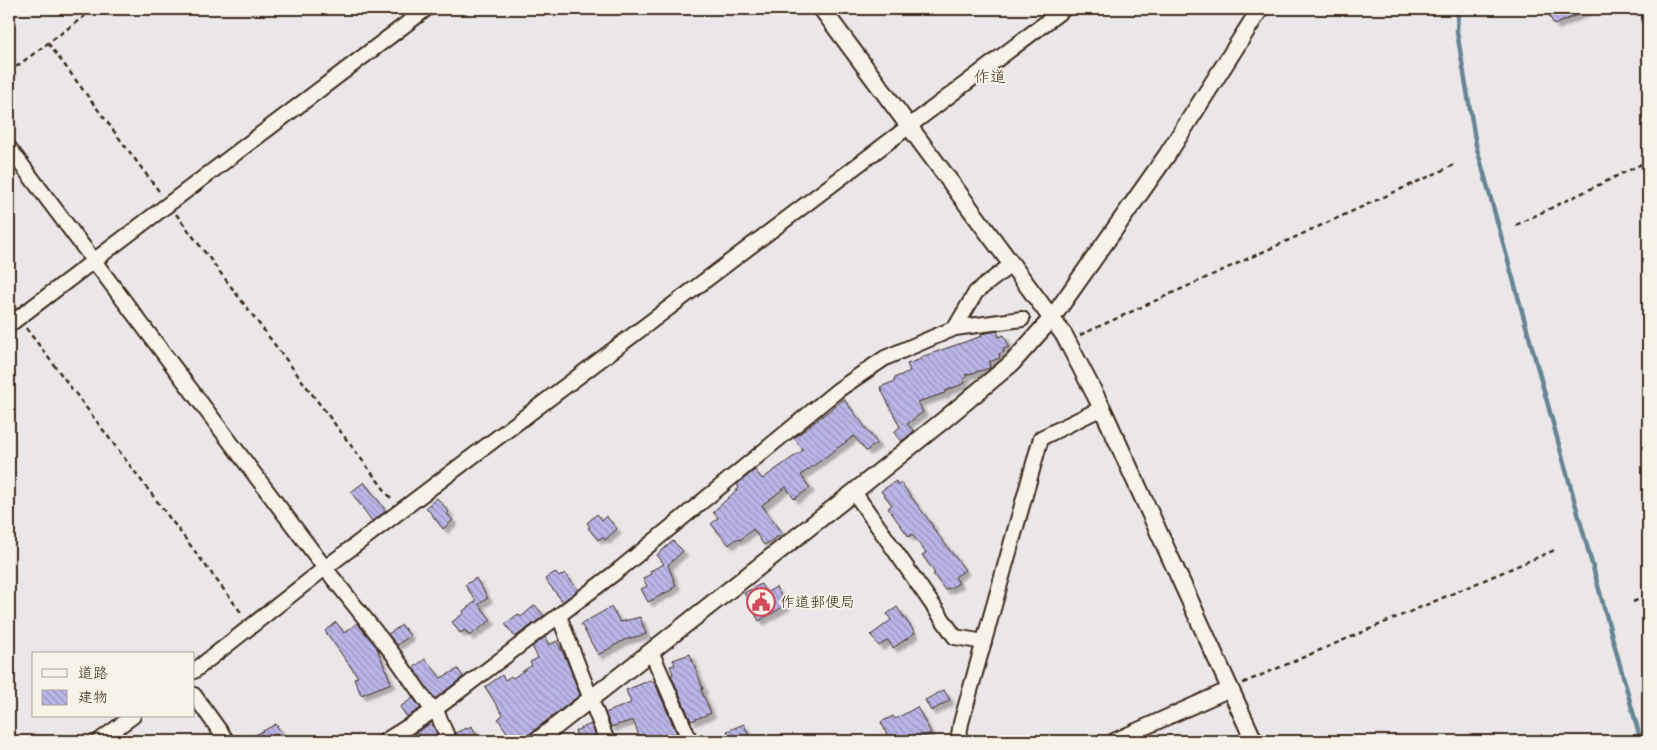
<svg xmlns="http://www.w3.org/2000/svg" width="1657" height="750" font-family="Pangolin,'Klee One',sans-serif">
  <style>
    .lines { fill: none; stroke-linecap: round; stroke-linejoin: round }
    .stream { stroke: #668594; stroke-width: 4.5 }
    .building { fill: url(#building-back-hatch); stroke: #3b2a1e; filter: url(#shadow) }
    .minor-casing { stroke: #3b2a1e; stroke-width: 18 }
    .tertiary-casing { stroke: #3b2a1e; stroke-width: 20 }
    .path { stroke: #3b2a1e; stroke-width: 2.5; stroke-dasharray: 5 4; stroke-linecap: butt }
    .minor { stroke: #f7f3e8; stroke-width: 14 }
    .tertiary { stroke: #f7f3e8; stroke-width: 16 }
    .labels { text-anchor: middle; stroke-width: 4; stroke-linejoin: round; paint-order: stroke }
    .poi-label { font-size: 15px; fill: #3b2a1e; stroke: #f7f3e8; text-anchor: start }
    .neighbourhood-label { font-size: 16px; fill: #3b2a1e; stroke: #f7f3e8 }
  </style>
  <defs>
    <pattern id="building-back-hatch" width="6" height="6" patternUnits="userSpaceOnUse" patternTransform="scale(1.25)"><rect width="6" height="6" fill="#bbb6e8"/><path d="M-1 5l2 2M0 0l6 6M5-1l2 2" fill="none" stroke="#9994bb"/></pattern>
    <filter id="shadow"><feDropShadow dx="4.5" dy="4.5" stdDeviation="1" flood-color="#0004"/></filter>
  </defs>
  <rect width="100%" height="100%" fill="#ebe7e8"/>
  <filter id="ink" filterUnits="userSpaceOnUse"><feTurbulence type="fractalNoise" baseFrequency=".02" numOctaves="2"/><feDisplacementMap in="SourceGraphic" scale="10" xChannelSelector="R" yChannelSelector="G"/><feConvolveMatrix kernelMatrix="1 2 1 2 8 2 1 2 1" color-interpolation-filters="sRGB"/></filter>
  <g filter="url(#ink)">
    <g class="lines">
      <path class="stream" d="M1458,9L1457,32L1476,145L1641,741"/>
    </g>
    <g class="building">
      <path d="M1546,9H1590L1554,25Z"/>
      <path d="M997,331L999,337L1004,335L1009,347L1003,349L1004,352L999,354L1000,358L989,362L990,368L965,375L967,377L963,379L965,383L945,391V393L918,402L923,412L907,424L914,431L902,441L894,432L900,427L880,387L895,381L894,378L910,371L907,364L921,359V357L982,336L981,334Z"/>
      <path d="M844,399L877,443L866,451L854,436L801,475L810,488L794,499L786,487L762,505L782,534L764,545L753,529L740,540L738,539H736L729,545L711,524L718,518L713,512L739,488L737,484L755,470L762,479L803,450L794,438Z"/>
      <path d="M896,481L898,485L901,483L933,526L932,527L965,570L955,577L959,583L949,589L948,588L945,590L933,574L935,573L922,555L926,553L912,534L909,537L888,508L892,505L881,491Z"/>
      <path d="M364,482L386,511L372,521L351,492Z"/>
      <path d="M437,498L449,512L447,514L453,520L443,529L426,507Z"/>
      <path d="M597,514L602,520L606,516L617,529L605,540L602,537L598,540L588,528L590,527L587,523Z"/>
      <path d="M673,541L683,551L668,565L676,586L672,588L673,589L648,602L641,589L647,586L643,578L651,574L650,571L664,564L657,555Z"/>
      <path d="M555,572L559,577L565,573L578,590L563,602L545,579Z"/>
      <path d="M476,578L488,598L479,604L491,620L469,636L465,630L460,633L452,622L464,613L463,611L476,601L465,585Z"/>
      <path d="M761,584L766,593L776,587L786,605L759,621L744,593Z"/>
      <path d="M535,605L544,616L515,637L505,624L518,614L521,617Z"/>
      <path d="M611,607L620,622L640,617L646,634L624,640L598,655L581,624Z"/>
      <path d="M897,607L915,633L893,648L888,640L879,646L871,635L891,620L887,614Z"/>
      <path d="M336,622L344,633L357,623L376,646L391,683L361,695L354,678L358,677L325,631Z"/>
      <path d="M402,625L410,636L397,645L388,634Z"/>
      <path d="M545,637L549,645L557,641L567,661L580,695L520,741H513L498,719L503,715L485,687L502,675L505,680L511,676L513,678L532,665L530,662L538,658L532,646Z"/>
      <path d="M690,654L703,689L701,690L711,713L691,721L671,675L673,674L670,666L675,665L673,660Z"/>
      <path d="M425,659L441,678L458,669L463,677L435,699L413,668Z"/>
      <path d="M651,680L652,682L654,681L677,734L657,741H641L633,720L611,727L605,713L631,703L626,690Z"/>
      <path d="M944,690L950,700L931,711L925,700Z"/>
      <path d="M413,698L421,708L407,717L400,707Z"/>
      <path d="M917,707L931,733L915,741H890L881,722L893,716L895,719Z"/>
      <path d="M432,722L440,741H401L418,732Z"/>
      <path d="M276,724L286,741H244Z"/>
      <path d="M591,724L597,738L589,741H579L575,731Z"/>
      <path d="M744,724L749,736L736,741H732L727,731Z"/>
      <path d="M472,726L479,741H458L455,733Z"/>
    </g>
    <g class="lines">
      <defs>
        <g id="minor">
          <path d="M9,148L325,568L393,654L433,711L438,715L449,741"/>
          <path d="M9,325L426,9"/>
          <path d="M955,328L976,292L1012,264"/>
          <path d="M854,492L955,637L984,642"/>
          <path d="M559,616L607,741"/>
          <path d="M651,651L690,741"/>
          <path d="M194,671L325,568L1064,9"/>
          <path d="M194,695L227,741"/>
          <path d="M99,741L133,716"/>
          <path d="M385,741L433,711L620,569L838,390L885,358L955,328L1022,319"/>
          <path d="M958,741L961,723L1041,438L1102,408"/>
          <path d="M1114,741L1230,689"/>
        </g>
        <g id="tertiary">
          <path d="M822,9L1064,335L1102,408L1254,741"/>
          <path d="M537,741L854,492L945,419L1012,363L1052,318L1167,155L1260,9"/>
        </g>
      </defs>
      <use href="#minor" class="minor-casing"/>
      <use href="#tertiary" class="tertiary-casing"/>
      <g class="path">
        <path d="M48,43L161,194"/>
        <path d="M9,72L94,9"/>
        <path d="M176,214L393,501"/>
        <path d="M1516,225L1648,161"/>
        <path d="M26,328L243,615"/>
        <path d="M1080,335L1454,165"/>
        <path d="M1633,602L1648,595"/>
        <path d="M1243,683L1557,549"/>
      </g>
      <use href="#minor" class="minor"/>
      <use href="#tertiary" class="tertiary"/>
    </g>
  </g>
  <defs>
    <symbol id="civic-ring" viewBox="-11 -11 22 22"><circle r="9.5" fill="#f7f3e8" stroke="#d1495b" stroke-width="1.5"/><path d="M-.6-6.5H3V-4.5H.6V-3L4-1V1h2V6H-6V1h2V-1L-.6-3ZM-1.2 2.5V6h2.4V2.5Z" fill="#d1495b"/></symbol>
  </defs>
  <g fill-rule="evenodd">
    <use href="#civic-ring" x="745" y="586" width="32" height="32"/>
  </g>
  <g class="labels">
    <g class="poi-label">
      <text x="780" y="607">作道郵便局</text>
    </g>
    <g class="neighbourhood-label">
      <text x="990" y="82">作道</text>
    </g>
  </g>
  <rect width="1657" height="750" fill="none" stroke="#f7f3e8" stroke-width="30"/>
  <rect x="15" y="15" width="1627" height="720" fill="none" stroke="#3b2a1e" stroke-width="2" filter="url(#ink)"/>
  <rect x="32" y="652" width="162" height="65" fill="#f7f3e8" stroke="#aca397"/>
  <rect x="42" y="669" width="25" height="8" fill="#f7f3e8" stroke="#aca397"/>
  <text x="78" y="678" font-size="15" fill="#3b2a1e">道路</text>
  <rect x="42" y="690" width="25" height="15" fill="url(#building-back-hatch)" stroke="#aca397"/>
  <text x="78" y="702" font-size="15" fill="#3b2a1e">建物</text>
</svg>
